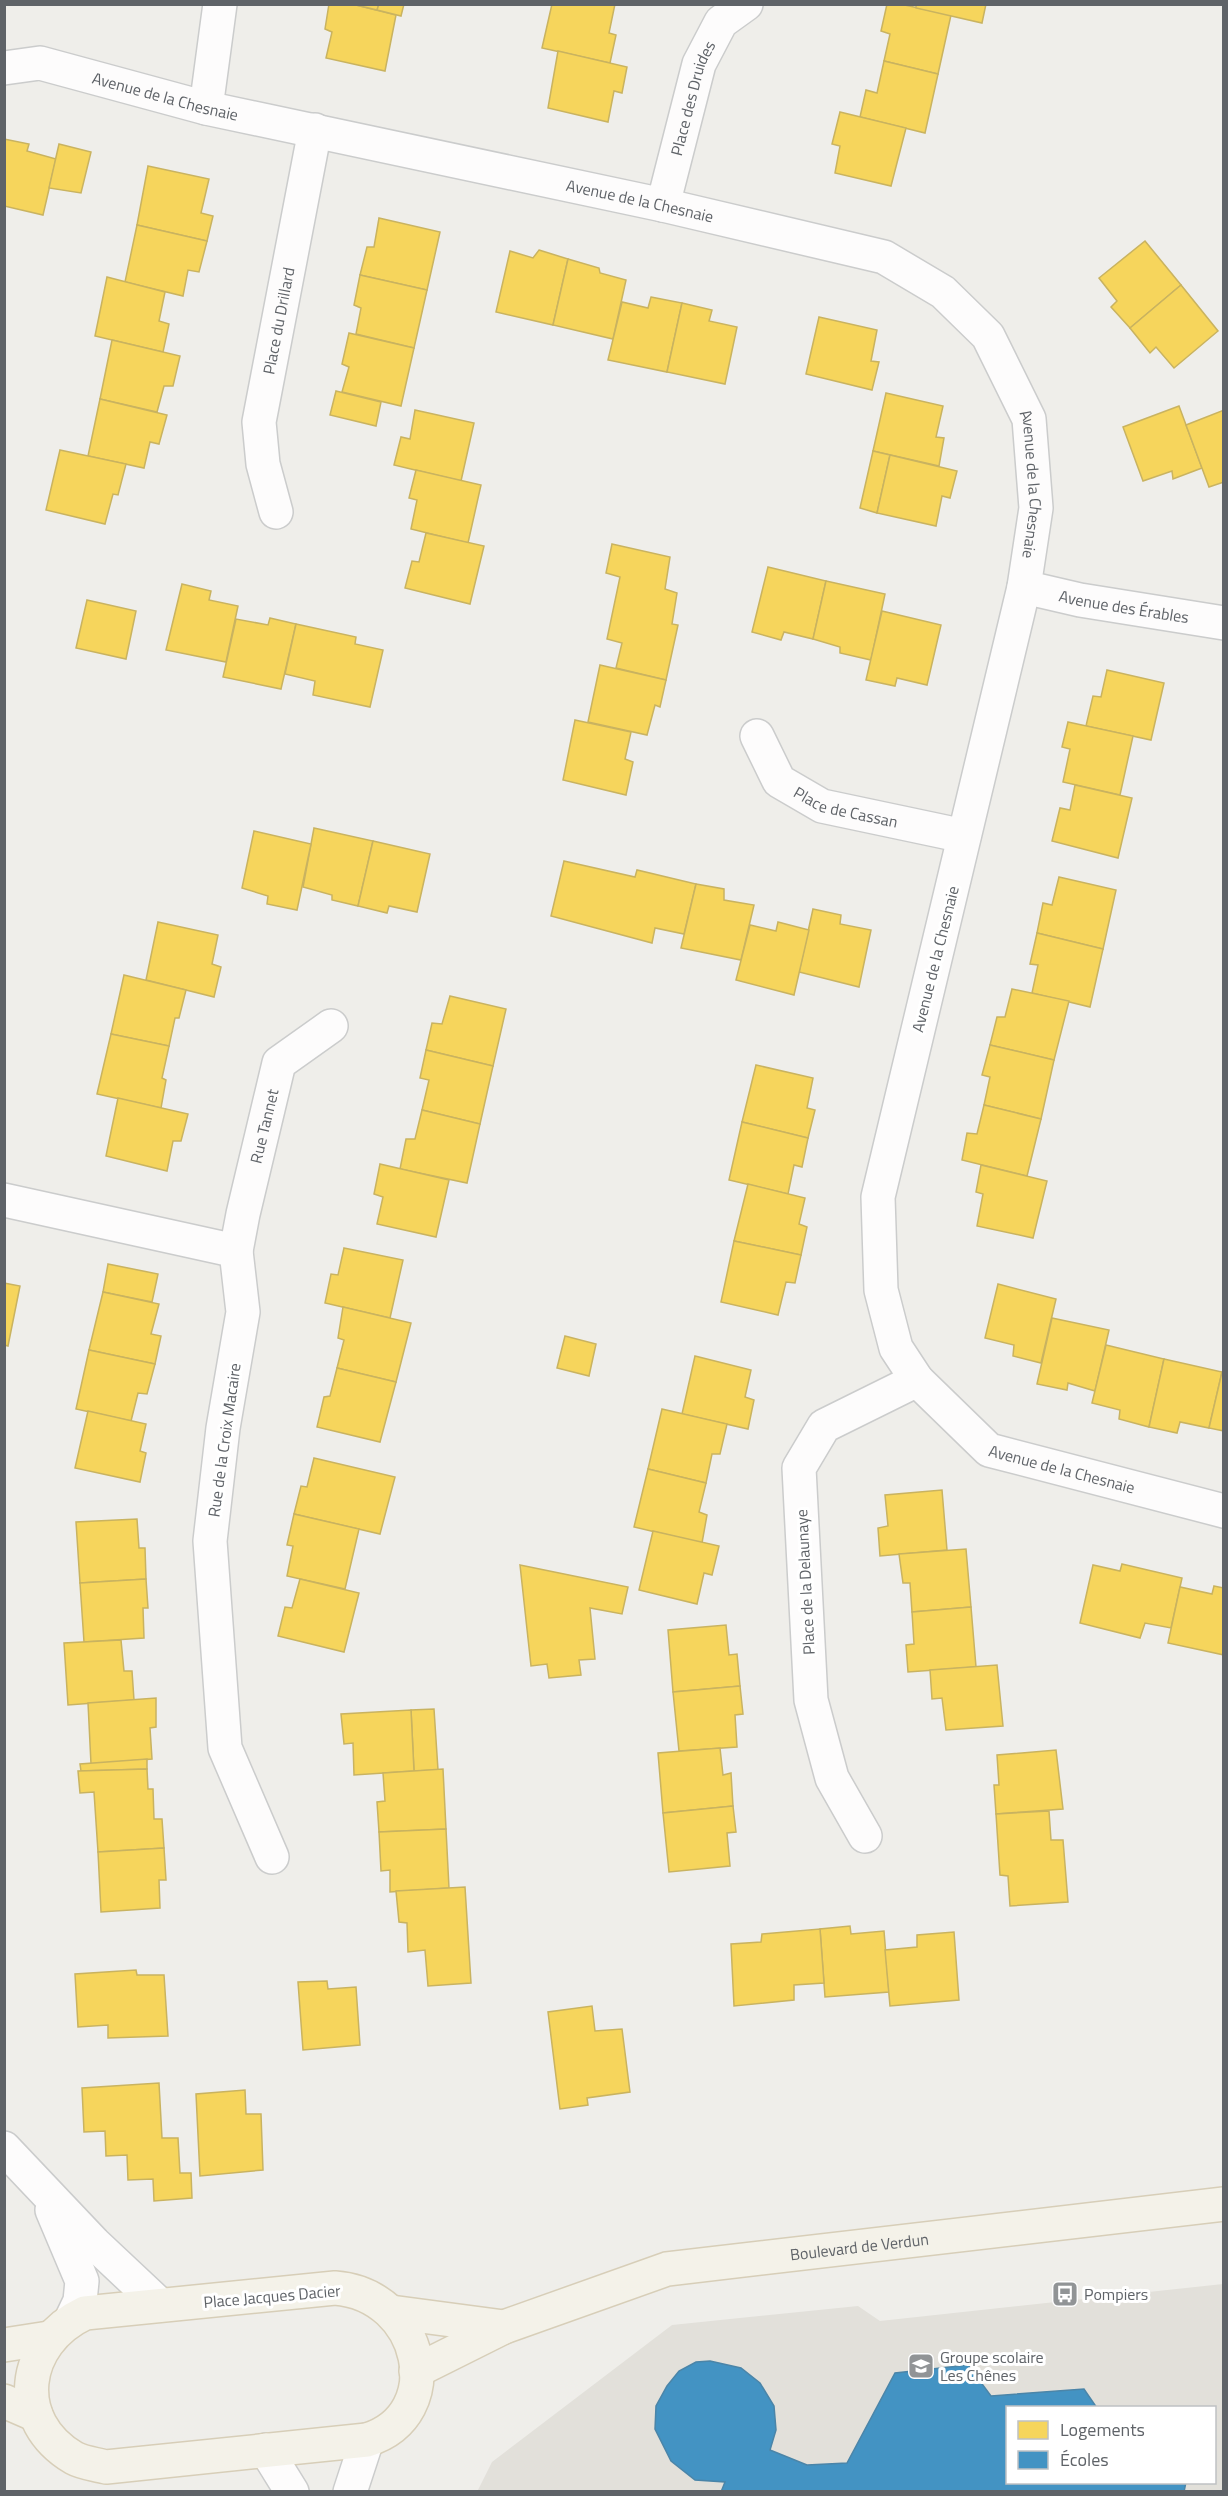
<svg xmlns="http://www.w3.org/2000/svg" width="1228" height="2496" font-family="'Titillium Web',sans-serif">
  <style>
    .education { fill: #e2e0da; fill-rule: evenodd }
    .homes { fill: #f6d55c; stroke: #c9b360; stroke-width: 1.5 }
    .schools { fill: #4393c3; stroke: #4b85a8; stroke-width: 1.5 }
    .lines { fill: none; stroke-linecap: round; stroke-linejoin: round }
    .minor-casing { stroke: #cbcccc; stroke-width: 36 }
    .major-casing { stroke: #d7ceb8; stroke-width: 36 }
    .minor { stroke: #fdfcfc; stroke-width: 33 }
    .major { stroke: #f4f2e9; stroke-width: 33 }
    .labels { text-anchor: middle; stroke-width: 6; stroke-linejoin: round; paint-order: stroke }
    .street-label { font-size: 16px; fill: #5f6368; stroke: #fff }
    .poi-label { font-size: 16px; fill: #5f6368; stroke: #fff; text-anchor: start }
  </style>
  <rect width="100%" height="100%" fill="#efeeea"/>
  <path class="education" d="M1223,2284V2491L477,2492L492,2462L672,2325L858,2306L880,2321ZM1008,2408H1214V2482H1008Z"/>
  <g class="homes">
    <path d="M329,4H352L396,15L385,71L326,58L332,32L325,29Z"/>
    <path d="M352,4H379L377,10Z"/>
    <path d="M379,4H404L401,16L377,10Z"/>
    <path d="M552,4H615L609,33L616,35L610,63L542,48Z"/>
    <path d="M887,4H900L951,15L938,74L884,61L890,34L881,31Z"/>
    <path d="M916,4H986L982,23L916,8Z"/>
    <path d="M558,51L627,67L622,93L614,91L608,122L548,108Z"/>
    <path d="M884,61L938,74L925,133L860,117L866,90L877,93Z"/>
    <path d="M840,112L906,128L891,186L835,173L840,146L832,144Z"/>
    <path d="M4,139L29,144L27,151L56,159L43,215L4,206Z"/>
    <path d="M59,144L91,152L81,193L49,188Z"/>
    <path d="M148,166L209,179L201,213L213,216L207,241L137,225Z"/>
    <path d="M379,218L440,232L427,290L360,275L367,247H374Z"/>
    <path d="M137,225L207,241L199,272L188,270L183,296L125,282Z"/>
    <path d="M1145,241L1181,285L1130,328L1111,307L1117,301L1099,278Z"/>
    <path d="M539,250L568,259L553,325L496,312L510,251L533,258Z"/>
    <path d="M568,259L599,268L600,273L626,280L613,339L553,325Z"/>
    <path d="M360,275L427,290L414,348L356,334L361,308L354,305Z"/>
    <path d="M107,277L165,292L159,321L169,324L163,352L95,336Z"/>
    <path d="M1181,285L1218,331L1174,368L1156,347L1150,353L1130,328Z"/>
    <path d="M651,297L682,303L667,372L608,360L622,302L648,308Z"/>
    <path d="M682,303L712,310L709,321L737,327L725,384L667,372Z"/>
    <path d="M819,317L877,330L871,361L879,362L872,390L806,374Z"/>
    <path d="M349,333L414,348L401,406L342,392L349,367L342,364Z"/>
    <path d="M112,340L180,356L173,386H164L157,412L100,399Z"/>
    <path d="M336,391L381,402L376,426L330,415Z"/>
    <path d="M886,393L943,406L936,437L944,438L939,466L873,451Z"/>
    <path d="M100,399L167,415L159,444L150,442L144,468L88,456Z"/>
    <path d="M1179,406L1202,468L1173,479L1172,471L1143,481L1123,427Z"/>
    <path d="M415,410L474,423L461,481L394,465L401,437L410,439Z"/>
    <path d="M1224,410V482L1209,487L1186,425Z"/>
    <path d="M60,450L126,464L118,495L113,494L105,524L46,510Z"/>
    <path d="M873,451L890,455L877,513L860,508Z"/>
    <path d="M890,455L957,471L950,498L942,496L936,526L877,513Z"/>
    <path d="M416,470L481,485L468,543L411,529L417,500L409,498Z"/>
    <path d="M426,533L484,546L470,604L405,588L412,561L419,562Z"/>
    <path d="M612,544L670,557L665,589L677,593L672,624L678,625L666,680L616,668L622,643L607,639L620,577L606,573Z"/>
    <path d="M768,567L826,581L813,639L784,632L781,640L752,632Z"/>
    <path d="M826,581L885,594L871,660L840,653V647L813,639Z"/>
    <path d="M182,584L211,591L209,600L238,606L226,662L166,650Z"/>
    <path d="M87,600L136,611L126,659L76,648Z"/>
    <path d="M882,611L941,625L927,685L897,678L895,686L866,680Z"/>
    <path d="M270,618L296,624L281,689L223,677L236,619L268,625Z"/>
    <path d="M296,624L356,637L355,644L383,650L370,707L313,695L315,681L285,674Z"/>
    <path d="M600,665L666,680L660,707L655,705L647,735L588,722Z"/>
    <path d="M1107,670L1164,683L1151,740L1086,726L1093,696L1101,697Z"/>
    <path d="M575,720L631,732L625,759L633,762L626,795L563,780Z"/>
    <path d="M1068,722L1133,736L1120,795L1063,782L1070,749L1062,747Z"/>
    <path d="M1075,785L1132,798L1118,858L1052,841L1060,808L1070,810Z"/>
    <path d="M314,828L373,841L358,906L332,900V895L303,887Z"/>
    <path d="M254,831L311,844L297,910L267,904L268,896L242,888Z"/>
    <path d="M373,841L430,854L417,912L389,906L387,913L358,906Z"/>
    <path d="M564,861L635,877L637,870L696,884L684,934L655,928L652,943L551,916Z"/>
    <path d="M1059,877L1116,890L1103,949L1037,933L1043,903L1052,905Z"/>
    <path d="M696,884L724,889V900L754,905L741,960L681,948Z"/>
    <path d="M813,909L841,915L840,924L871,930L859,987L799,972Z"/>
    <path d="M158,922L218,935L212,964L221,967L214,997L146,980Z"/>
    <path d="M778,922L809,930L794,995L736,980L750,925L776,931Z"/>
    <path d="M1037,933L1103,949L1090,1007L1032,993L1038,965L1030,964Z"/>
    <path d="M124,975L186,990L179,1018H175L169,1046L111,1034Z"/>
    <path d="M1012,989L1069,1001L1054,1060L990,1045L997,1017H1005Z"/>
    <path d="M450,996L506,1009L493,1066L426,1050L432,1023L442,1024Z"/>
    <path d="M111,1034L169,1046L162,1078L166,1080L161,1108L97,1094Z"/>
    <path d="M990,1045L1054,1060L1041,1119L984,1105L990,1077L982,1075Z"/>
    <path d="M426,1050L493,1066L480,1124L422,1110L429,1080L420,1078Z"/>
    <path d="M756,1065L813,1078L807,1108L815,1110L808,1138L742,1122Z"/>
    <path d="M118,1098L188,1114L181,1141H173L167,1171L106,1156Z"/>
    <path d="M984,1105L1041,1119L1027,1176L962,1160L967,1133L977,1134Z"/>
    <path d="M422,1110L480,1124L467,1183L400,1169L406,1139H415Z"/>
    <path d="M742,1122L808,1138L802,1167L794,1165L788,1194L729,1180Z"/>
    <path d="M380,1164L449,1180L436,1237L377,1224L383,1197L374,1194Z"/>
    <path d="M981,1165L1047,1181L1033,1238L977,1226L983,1194L976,1192Z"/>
    <path d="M748,1184L805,1198L799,1224L807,1227L801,1255L734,1241Z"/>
    <path d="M734,1241L801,1255L795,1283L786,1282L778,1315L721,1302Z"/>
    <path d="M344,1248L403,1260L390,1318L325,1303L331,1274L338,1275Z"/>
    <path d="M108,1264L158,1274L152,1302L103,1292Z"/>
    <path d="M4,1283L20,1286L8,1346L4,1345Z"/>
    <path d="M998,1284L1056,1299L1041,1363L1013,1356L1014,1345L985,1338Z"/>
    <path d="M103,1292L159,1304L151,1334L161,1336L155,1364L89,1350Z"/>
    <path d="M343,1307L411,1323L396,1382L337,1368L344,1340L338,1338Z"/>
    <path d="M1052,1318L1109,1330L1095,1391L1068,1383L1067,1390L1037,1384Z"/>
    <path d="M565,1336L596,1344L589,1376L557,1368Z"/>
    <path d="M1106,1345L1164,1359L1149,1427L1119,1419L1120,1410L1092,1403Z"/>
    <path d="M89,1350L155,1364L147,1394L138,1393L131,1421L76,1409Z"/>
    <path d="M695,1356L751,1370L745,1397L754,1400L748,1429L682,1414Z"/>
    <path d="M1164,1359L1222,1372L1209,1428L1180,1422L1177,1433L1149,1427Z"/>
    <path d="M337,1368L396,1382L380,1442L317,1427L324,1397L330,1396Z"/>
    <path d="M1222,1372H1224V1431L1209,1428Z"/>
    <path d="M662,1409L727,1424L720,1454H712L706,1483L648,1469Z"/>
    <path d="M88,1411L146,1424L140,1451L146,1453L140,1482L75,1468Z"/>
    <path d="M314,1458L395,1477L380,1534L294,1514L301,1486L307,1487Z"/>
    <path d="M648,1469L706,1483L699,1512L707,1515L702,1543L634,1527Z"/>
    <path d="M942,1490L947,1550L880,1556L878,1528L888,1526L885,1495Z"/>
    <path d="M294,1514L359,1529L345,1589L287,1576L293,1546L287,1545Z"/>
    <path d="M137,1519L139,1548H145L146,1579L80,1583L76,1522Z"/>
    <path d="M653,1531L719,1546L712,1575L704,1573L697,1604L639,1590Z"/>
    <path d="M966,1549L971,1607L912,1612L910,1583H903L899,1554Z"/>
    <path d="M1122,1564L1182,1578L1171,1628L1145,1623L1140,1638L1080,1623L1093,1565L1120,1571Z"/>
    <path d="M520,1565L628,1587L622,1614L590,1608L595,1659L579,1660L581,1675L549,1678L547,1664L531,1666Z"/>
    <path d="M146,1579L148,1608H143L144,1638L84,1642L80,1583Z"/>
    <path d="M300,1579L359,1593L344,1652L278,1636L285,1607L292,1608Z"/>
    <path d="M1214,1586L1224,1588V1655L1168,1643L1180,1587L1212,1594Z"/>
    <path d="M971,1607L976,1667L908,1672L906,1645L914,1644L912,1612Z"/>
    <path d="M726,1625L729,1655L737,1654L740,1686L673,1692L668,1630Z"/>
    <path d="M121,1640L124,1671H132L134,1700L68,1705L64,1643Z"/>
    <path d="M997,1665L1003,1726L946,1730L942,1698L932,1699L930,1670Z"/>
    <path d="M740,1686L743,1714L735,1715L737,1747L679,1751L673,1692Z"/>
    <path d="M156,1698V1727L150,1728L152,1759L91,1764L88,1703Z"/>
    <path d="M434,1709L438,1770L414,1771L411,1710Z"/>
    <path d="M411,1710L414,1771L354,1775L353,1743L344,1744L341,1714Z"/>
    <path d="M720,1748L723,1775L731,1773L733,1806L663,1813L658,1753Z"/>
    <path d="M1056,1750L1063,1809L996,1814L994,1785H999L997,1755Z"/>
    <path d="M147,1759V1769L81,1771L80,1764Z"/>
    <path d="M147,1769L148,1789H153L154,1819H162L164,1848L98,1852L94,1792L80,1793L78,1771Z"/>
    <path d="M443,1769L446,1829L379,1832L377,1802L385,1801L383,1773Z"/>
    <path d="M733,1806L736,1832L727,1833L730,1866L669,1872L663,1813Z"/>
    <path d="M1049,1811L1051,1840H1063L1068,1902L1010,1906L1008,1876L1000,1875L996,1814Z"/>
    <path d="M446,1829L449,1888L390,1892V1870L381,1871L379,1832Z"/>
    <path d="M164,1848L166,1880H159L160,1908L101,1912L98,1852Z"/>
    <path d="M465,1887L471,1983L428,1986L425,1950L408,1952L407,1923L399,1922L396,1891Z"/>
    <path d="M850,1926L851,1934L884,1931L889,1992L825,1997L820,1929Z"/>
    <path d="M820,1929L824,1983L794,1985V2000L734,2006L731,1944L761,1942L762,1934Z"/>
    <path d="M954,1932L959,2000L890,2006L885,1950L917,1947V1935Z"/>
    <path d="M136,1970L137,1975H164L168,2036L108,2038V2025L78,2027L75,1974Z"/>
    <path d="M327,1981L328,1989L356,1987L360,2045L303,2050L298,1982Z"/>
    <path d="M592,2006L595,2031L622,2029L630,2092L587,2098L588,2105L560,2109L548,2012Z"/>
    <path d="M159,2083L162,2138H178L180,2173H191L192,2198L154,2201L153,2179L128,2180L127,2155L106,2156L105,2131L84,2132L82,2088Z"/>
    <path d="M245,2090L246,2114H261L263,2170L200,2176L196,2094Z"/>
  </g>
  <path class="schools" d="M710,2361L741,2368L760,2383L774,2406L776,2430L770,2450L807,2465L847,2463L895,2373L968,2365L991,2396L1084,2389L1097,2408H1008V2482H1186L1184,2492H721L725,2482L695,2480L671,2461L655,2429L656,2406L667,2386L679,2371L696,2362Z"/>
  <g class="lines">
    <defs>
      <g id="minor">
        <path id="s1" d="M4,68L40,63L206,108L663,205L884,257L943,292L988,336L1029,419L1036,508L1024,587L878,1197L881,1290L896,1348L917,1380L989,1450L1224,1511"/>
        <path d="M206,108L220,4"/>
        <path id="s2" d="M663,205L699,64L721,22L746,4"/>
        <path id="s3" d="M276,512L263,464L259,422L315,130"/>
        <path id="s4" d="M1024,587L1080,600L1224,623"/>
        <path id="s5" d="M757,736L779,781L822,806L964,836"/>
        <path d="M4,1200L236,1251L243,1312L223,1428L210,1541L225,1748L272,1857"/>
        <path id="s6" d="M236,1251L243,1214L279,1063L331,1026"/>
        <path d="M865,1836L832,1778L811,1700L799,1468L824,1426L917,1380"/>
        <path d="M4,2148L94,2243L160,2305"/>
        <path d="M52,2210L82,2281L80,2301L71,2320"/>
        <path d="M266,2450L292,2492"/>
        <path d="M350,2492L367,2440"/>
      </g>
      <g id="major">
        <path d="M335,2288C424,2295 449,2415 367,2440L106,2467C95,2464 83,2463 74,2458C11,2421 21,2343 85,2313Z"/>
        <path d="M391,2312L504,2327"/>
        <path d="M4,2345L49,2338"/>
        <path id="s7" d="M416,2371L504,2327L667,2269L1224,2204"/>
        <path d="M4,2401L36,2415"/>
      </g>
    </defs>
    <use href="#minor" class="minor-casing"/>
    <use href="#major" class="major-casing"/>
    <use href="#minor" class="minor"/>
    <use href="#major" class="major"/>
  </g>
  <defs>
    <symbol id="bus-square" viewBox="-11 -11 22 22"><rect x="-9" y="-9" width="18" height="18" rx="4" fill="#919496" stroke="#fff"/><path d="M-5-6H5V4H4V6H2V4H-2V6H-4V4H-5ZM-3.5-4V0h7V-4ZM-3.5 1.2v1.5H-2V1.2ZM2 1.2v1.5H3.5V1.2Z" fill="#fff"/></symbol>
    <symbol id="school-square" viewBox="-11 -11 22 22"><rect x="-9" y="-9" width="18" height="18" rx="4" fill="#919496" stroke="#fff"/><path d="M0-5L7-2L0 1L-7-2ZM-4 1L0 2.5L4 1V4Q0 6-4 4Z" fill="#fff"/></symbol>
  </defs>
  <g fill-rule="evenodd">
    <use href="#bus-square" x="1050" y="2279" width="30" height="30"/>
    <use href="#school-square" x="906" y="2351" width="30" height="30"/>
  </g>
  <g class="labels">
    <g class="street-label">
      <text dy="6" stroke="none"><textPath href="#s1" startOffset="166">Avenue de la Chesnaie</textPath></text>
      <text dy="6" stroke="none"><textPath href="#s2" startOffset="111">Place des Druides</textPath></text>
      <text dy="6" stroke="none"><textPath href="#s1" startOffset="652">Avenue de la Chesnaie</textPath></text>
      <text dy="6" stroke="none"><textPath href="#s3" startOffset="195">Place du Drillard</textPath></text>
      <text dy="6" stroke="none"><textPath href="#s1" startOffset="1192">Avenue de la Chesnaie</textPath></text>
      <text dy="6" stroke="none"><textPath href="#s4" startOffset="102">Avenue des Érables</textPath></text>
      <text dy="6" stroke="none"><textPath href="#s5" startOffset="123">Place de Cassan</textPath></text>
      <text transform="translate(935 959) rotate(-76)" y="6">Avenue de la Chesnaie</text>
      <text dy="6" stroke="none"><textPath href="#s6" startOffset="128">Rue Tannet</textPath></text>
      <text transform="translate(224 1440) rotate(-82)" y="6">Rue de la Croix Macaire</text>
      <text dy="6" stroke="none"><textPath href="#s1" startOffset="2290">Avenue de la Chesnaie</textPath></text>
      <text transform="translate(805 1582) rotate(-93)" y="6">Place de la Delaunaye</text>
      <text dy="6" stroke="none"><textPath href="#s7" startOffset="465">Boulevard de Verdun</textPath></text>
      <text transform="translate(272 2296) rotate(-5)" y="6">Place Jacques Dacier</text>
    </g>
    <g class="poi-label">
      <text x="1084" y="2300">Pompiers</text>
      <text x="940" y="2363">Groupe scolaire<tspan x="940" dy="18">Les Chênes</tspan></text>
    </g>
  </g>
  <rect width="1228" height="2496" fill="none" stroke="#5f6368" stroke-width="12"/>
  <rect x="1006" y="2406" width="210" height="78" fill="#ffffff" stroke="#bfc1c3" stroke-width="1.5"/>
  <rect x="1018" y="2421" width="30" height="18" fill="#f6d55c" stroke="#bfc1c3" stroke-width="1.5"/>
  <text x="1060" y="2436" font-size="18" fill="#5f6368">Logements</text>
  <rect x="1018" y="2451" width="30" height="18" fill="#4393c3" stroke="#bfc1c3" stroke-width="1.5"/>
  <text x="1060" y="2466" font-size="18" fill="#5f6368">Écoles</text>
</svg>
